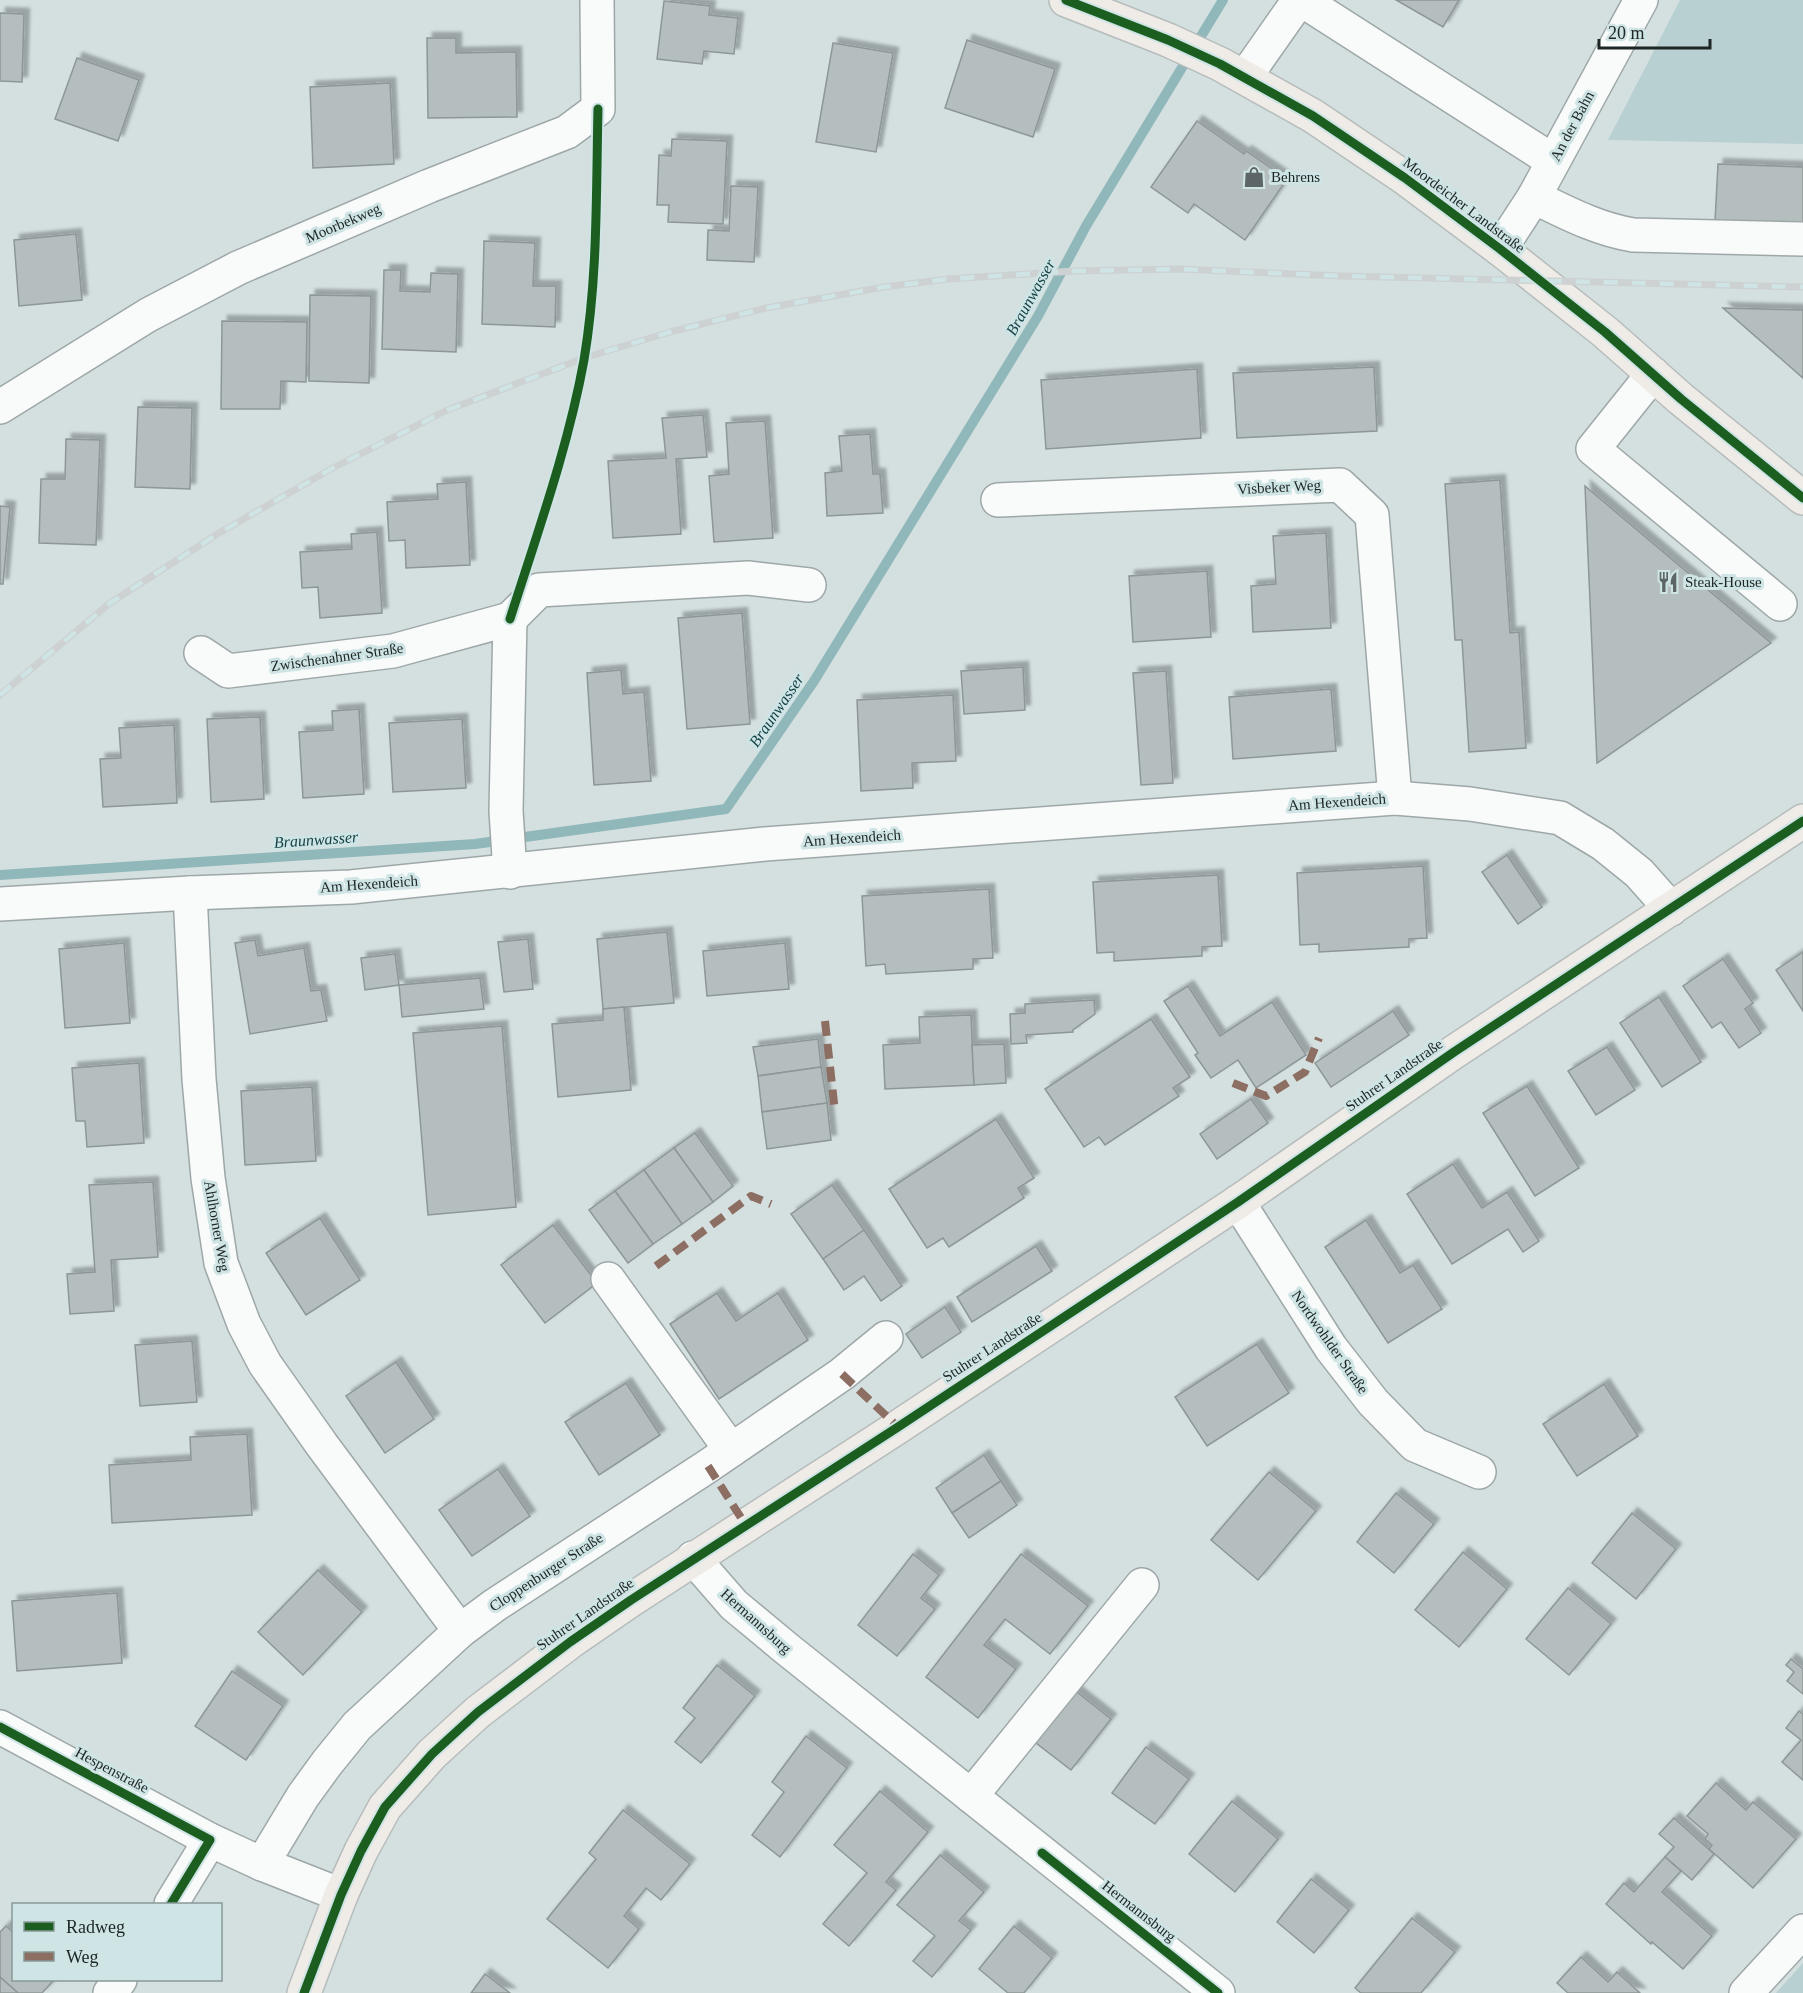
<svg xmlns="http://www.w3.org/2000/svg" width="1803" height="1993" font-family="Georgia,serif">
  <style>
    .green { fill: #b8d0d1 }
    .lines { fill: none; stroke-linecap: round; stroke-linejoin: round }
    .stream { stroke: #90b7b9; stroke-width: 10 }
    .building { fill: #b5bebe; stroke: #8e9697; stroke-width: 1.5; filter: url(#shadow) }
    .minor-casing { stroke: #9ea7a7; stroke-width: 36 }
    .major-casing { stroke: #b6bcbc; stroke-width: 36 }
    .minor { stroke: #f9fafa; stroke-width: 33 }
    .major { stroke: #efebe6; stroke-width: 33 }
    .rail-casing { stroke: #cdd1d2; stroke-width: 7 }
    .rail { stroke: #cfe4e5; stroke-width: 4.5; stroke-dasharray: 14; stroke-linecap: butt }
    .quiet { stroke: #8d6e63; stroke-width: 8; stroke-dasharray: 15 8; stroke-linecap: butt }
    .cycleway-casing { stroke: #cfe4e5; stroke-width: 13 }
    .cycleway { stroke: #1b5e20; stroke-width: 9 }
    .labels { text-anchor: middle; stroke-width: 6; stroke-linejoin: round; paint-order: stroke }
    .street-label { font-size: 15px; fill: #1d2525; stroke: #cfe4e5 }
    .poi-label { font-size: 15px; fill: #1d2525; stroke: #cfe4e5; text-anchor: start }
    .water-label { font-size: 16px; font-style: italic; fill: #144346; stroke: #cfe4e5 }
  </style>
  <defs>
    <filter id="shadow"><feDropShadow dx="5.5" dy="-5.5" stdDeviation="1.5" flood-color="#0004"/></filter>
  </defs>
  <rect width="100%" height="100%" fill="#d4e0e0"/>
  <g class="green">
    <path d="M1680,0H1803V144L1608,140Z"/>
    <path d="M1803,1963V1993H1776Z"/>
  </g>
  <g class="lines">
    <path class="stream" d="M0,875L475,844L726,809L814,681L1038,316L1086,226L1223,0"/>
  </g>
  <g class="building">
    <path d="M1396,0H1459L1443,27Z"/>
    <path d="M664,1L710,6L709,15L738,18L734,54L704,51L702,64L657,59Z"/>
    <path d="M0,13L24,14L22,82L0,81Z"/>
    <path d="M427,38H456V53L516,52L517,117L428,118Z"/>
    <path d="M967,40L1055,69L1033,137L945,108Z"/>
    <path d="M833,43L893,53L876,152L816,142Z"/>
    <path d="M77,58L139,80L118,141L55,119Z"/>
    <path d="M390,83L394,164L313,168L310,87Z"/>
    <path d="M1197,121L1244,154L1246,151L1287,179L1245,240L1194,204L1188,213L1151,187Z"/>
    <path d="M672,139L727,141L723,224L668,222L669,205H657L659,155L671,156Z"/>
    <path d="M1718,164L1803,167V225L1715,221Z"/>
    <path d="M731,186L758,187L754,262L707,260L708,230L729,231Z"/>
    <path d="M76,234L82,300L19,306L14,240Z"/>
    <path d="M484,241L535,243L533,286H556L555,327L482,324Z"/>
    <path d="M384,270H401L400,291L430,292L431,273L458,274L456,352L382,349Z"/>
    <path d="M310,295L371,296L369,383L309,381Z"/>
    <path d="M1723,308L1803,310V378Z"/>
    <path d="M222,321L307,322L306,382L281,381L280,409H221Z"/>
    <path d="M1374,367L1377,431L1237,438L1233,373Z"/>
    <path d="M1197,369L1201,438L1046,449L1041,380Z"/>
    <path d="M138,407L192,408L190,489L135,487Z"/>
    <path d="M703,415L707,457L676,459L681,534L613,538L608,461L666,458L662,418Z"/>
    <path d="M765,421L773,538L714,542L709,476L729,474L726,423Z"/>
    <path d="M870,434L873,474H880L883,513L827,516L825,473L842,471L839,436Z"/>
    <path d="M66,439L100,440L96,545L39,543L41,479H65Z"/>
    <path d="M1500,480L1510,633L1519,632L1526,748L1469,752L1462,640H1455L1445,484Z"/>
    <path d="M466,482L470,565L406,568L405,540L389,541L387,502L438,499L437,484Z"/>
    <path d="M1585,486L1771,643L1597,763Z"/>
    <path d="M0,506L10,507L3,584H0Z"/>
    <path d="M377,532L382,613L320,618L318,587L302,588L300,552L352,549L351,534Z"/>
    <path d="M1326,533L1331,628L1253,632L1251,586L1276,584L1273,536Z"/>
    <path d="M1207,571L1211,637L1133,642L1129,576Z"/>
    <path d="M742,613L750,724L687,729L678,618Z"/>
    <path d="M1023,667L1025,710L964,714L961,671Z"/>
    <path d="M621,670L623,694L644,692L651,781L594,785L587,673Z"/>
    <path d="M1166,671L1173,783L1141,785L1133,673Z"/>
    <path d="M1331,689L1336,751L1233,759L1229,697Z"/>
    <path d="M953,695L956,761L912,763L913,788L861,791L857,700Z"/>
    <path d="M359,709L364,794L303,798L299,732L333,730L332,711Z"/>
    <path d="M260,717L264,799L211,802L207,719Z"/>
    <path d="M462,719L466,788L393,792L389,723Z"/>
    <path d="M174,725L177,803L103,807L100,759L121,758L119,728Z"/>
    <path d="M1507,855L1542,907L1518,924L1482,872Z"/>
    <path d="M1423,866L1427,938L1409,939V947L1319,952V944L1300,945L1297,873Z"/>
    <path d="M1218,875L1222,946L1202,947V956L1114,961V952L1097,953L1093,882Z"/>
    <path d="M989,889L993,958L973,959V969L886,974L885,964L866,966L862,896Z"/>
    <path d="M667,932L674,1003L603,1009L597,939Z"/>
    <path d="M528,939L533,989L504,992L498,942Z"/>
    <path d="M255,940L258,956L304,948L311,991L321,990L327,1021L250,1034L235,943Z"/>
    <path d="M124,943L130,1023L65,1028L59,949Z"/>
    <path d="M785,943L789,989L707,996L703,951Z"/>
    <path d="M1803,952V1011L1776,970Z"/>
    <path d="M395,954L399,985L365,990L361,958Z"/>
    <path d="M1723,959L1753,1003L1745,1009L1761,1033L1739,1048L1721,1022L1712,1028L1683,986Z"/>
    <path d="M480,978L484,1009L402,1017L399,985Z"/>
    <path d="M1188,986L1220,1036L1272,1002L1306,1055L1256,1088L1238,1060L1211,1078L1195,1055L1198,1053L1164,1001Z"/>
    <path d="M1659,997L1701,1062L1662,1087L1620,1023Z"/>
    <path d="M1094,1000L1095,1014L1073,1030V1032L1026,1035L1027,1043L1011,1044L1010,1014L1025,1013V1004Z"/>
    <path d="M624,1007L631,1090L558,1097L552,1024L603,1020V1009Z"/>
    <path d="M1393,1011L1409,1035L1331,1087L1315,1063Z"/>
    <path d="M971,1015L974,1085L885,1089L883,1045L920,1043L919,1017Z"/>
    <path d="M1151,1019L1190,1077L1173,1088L1179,1096L1105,1145L1099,1137L1084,1147L1045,1089Z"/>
    <path d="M502,1026L516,1207L428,1215L413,1033Z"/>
    <path d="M818,1039L821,1067L758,1076L753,1047Z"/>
    <path d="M1004,1044L1006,1083L974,1085L972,1045Z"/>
    <path d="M1607,1047L1635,1090L1596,1115L1568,1071Z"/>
    <path d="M139,1063L144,1143L87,1147L85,1121H76L72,1068Z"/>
    <path d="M821,1067L827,1103L762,1112L758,1076Z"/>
    <path d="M1527,1086L1579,1168L1535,1196L1483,1113Z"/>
    <path d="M312,1087L316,1161L245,1165L241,1091Z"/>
    <path d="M1251,1099L1268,1123L1217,1159L1200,1134Z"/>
    <path d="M827,1103L831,1140L767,1149L762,1112Z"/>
    <path d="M996,1119L1034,1178L1018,1188L1024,1198L949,1247L943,1238L927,1248L889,1189Z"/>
    <path d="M695,1133L733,1186L713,1202L674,1148Z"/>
    <path d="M674,1148L713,1202L682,1224L644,1170Z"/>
    <path d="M1453,1164L1482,1208L1507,1192L1539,1241L1523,1252L1508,1229L1452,1264L1407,1194Z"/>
    <path d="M644,1170L682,1224L653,1244L615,1191Z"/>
    <path d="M153,1182L158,1257L111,1260L114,1311L70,1314L67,1274L95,1272L89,1185Z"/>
    <path d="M832,1185L864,1230L823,1259L791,1214Z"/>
    <path d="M615,1191L653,1244L628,1263L589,1210Z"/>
    <path d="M320,1218L360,1280L306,1315L266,1253Z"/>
    <path d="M1366,1220L1400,1273L1413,1265L1442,1309L1388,1343L1325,1247Z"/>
    <path d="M553,1225L597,1283L545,1323L501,1265Z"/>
    <path d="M864,1230L902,1286L881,1301L864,1276L844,1290L823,1259Z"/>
    <path d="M1036,1246L1052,1271L972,1322L957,1297Z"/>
    <path d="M717,1293L736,1321L778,1293L808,1340L719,1399L670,1324Z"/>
    <path d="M945,1307L961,1332L922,1358L906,1334Z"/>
    <path d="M192,1341L197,1402L140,1406L135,1345Z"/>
    <path d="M1257,1344L1289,1393L1207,1446L1175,1397Z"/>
    <path d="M396,1362L434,1419L385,1453L346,1396Z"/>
    <path d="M626,1383L660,1435L599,1475L565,1422Z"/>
    <path d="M1604,1384L1638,1436L1577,1476L1543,1424Z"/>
    <path d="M247,1434L252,1515L112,1523L109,1465L191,1460L190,1437Z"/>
    <path d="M984,1455L1001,1481L952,1513L936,1488Z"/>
    <path d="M498,1469L530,1516L472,1556L439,1510Z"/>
    <path d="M1269,1472L1316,1511L1258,1580L1211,1540Z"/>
    <path d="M1001,1481L1017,1505L969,1538L952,1513Z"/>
    <path d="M1396,1493L1434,1524L1394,1573L1357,1542Z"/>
    <path d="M1632,1513L1676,1549L1636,1599L1592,1563Z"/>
    <path d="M1463,1552L1507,1589L1459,1647L1415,1610Z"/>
    <path d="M913,1554L939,1575L921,1598L935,1609L897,1656L858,1625Z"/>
    <path d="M1021,1554L1088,1606L1050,1654L1005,1619L984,1645L1016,1669L978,1718L926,1677Z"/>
    <path d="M318,1570L362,1612L303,1675L258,1632Z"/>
    <path d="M1568,1588L1611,1624L1569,1675L1526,1639Z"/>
    <path d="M117,1593L122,1663L17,1671L12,1601Z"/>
    <path d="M1791,1659L1803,1669V1694L1787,1681L1794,1672L1786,1665Z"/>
    <path d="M717,1665L755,1696L701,1763L675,1742L695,1718L683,1708Z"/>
    <path d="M232,1671L283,1706L246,1760L195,1726Z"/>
    <path d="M1068,1685L1111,1719L1071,1770L1027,1736Z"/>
    <path d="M1799,1711L1803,1714V1780L1782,1762L1801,1740L1786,1728Z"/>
    <path d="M806,1736L847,1768L780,1857L752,1835L784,1792L772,1782Z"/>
    <path d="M1146,1747L1189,1779L1155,1824L1112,1793Z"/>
    <path d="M1716,1783L1746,1810L1753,1802L1796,1839L1753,1888L1709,1849L1712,1845L1705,1839L1708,1834L1687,1816Z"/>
    <path d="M880,1791L928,1832L886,1882L896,1890L849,1946L823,1924L867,1873L834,1845Z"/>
    <path d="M1232,1801L1278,1839L1235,1892L1189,1854Z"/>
    <path d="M623,1810L690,1864L661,1900L646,1888L624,1916L639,1929L608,1968L547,1919L596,1859L589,1853Z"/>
    <path d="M1674,1818L1714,1854L1692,1880L1665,1857L1674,1847L1659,1834Z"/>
    <path d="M940,1855L984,1892L959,1921L971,1930L932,1977L913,1961L935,1936L897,1905Z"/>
    <path d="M1665,1857L1681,1871L1662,1892L1712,1936L1683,1969L1652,1942L1651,1944L1606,1904L1624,1883L1634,1892Z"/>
    <path d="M1311,1879L1349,1910L1314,1953L1277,1922Z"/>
    <path d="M1412,1918L1455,1952L1421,1993H1361L1355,1988Z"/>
    <path d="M6,1926L14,1933V1980H54L42,1993H18L0,1977V1932Z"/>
    <path d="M1014,1926L1052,1958L1024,1993H1008L979,1969Z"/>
    <path d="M1581,1957L1608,1982L1617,1972L1640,1993H1568L1557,1983Z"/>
    <path d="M485,1974L510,1993H471Z"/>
    <path d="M0,1977L18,1993H0Z"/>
  </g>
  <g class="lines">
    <defs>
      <g id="minor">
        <path d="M1302,0L1553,161"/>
        <path d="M1245,77L1299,0"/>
        <path d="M1534,197C1567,213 1597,229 1633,235L1803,239"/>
        <path d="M1500,249L1534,197L1641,0"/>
        <path d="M1653,374L1593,449L1780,604"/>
        <path d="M0,407L148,315L238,268L429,186L567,132L598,109L597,0"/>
        <path d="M998,500L1340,485L1372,515L1395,798"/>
        <path d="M510,619L539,590L748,578L809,585"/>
        <path d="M201,653L228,671L393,651L510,619L506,811L510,872"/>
        <path d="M190,893L199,1079L208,1178L221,1263L244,1324L265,1364L322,1445L460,1631"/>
        <path d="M0,904L190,893L351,887L765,844L1395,798L1470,804L1560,818L1603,844L1639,873L1671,909"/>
        <path d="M1238,1202L1331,1348L1373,1402L1415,1445L1479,1472"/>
        <path d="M608,1279L731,1450"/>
        <path d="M693,1558L734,1605L787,1649L1218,1993"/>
        <path d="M0,1727L210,1840L262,1864L341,1895"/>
        <path d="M971,1796L1142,1585"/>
        <path d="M262,1864L303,1796L327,1763L357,1726L460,1631L495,1605L708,1466L842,1374L886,1338"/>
        <path d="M171,1904L210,1840"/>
        <path d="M110,1993L120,1980"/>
        <path d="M1746,1993L1803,1931"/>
      </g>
      <g id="major">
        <path d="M1066,0L1168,40L1220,64L1313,116L1405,178L1500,249L1605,332L1681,399L1803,498"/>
        <path d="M304,1993L341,1895L361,1851L385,1807L432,1754L478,1712L570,1642L631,1600L898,1427L1238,1202L1454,1052L1803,821"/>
      </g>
    </defs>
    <use href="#minor" class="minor-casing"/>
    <use href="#major" class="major-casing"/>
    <use href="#minor" class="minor"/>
    <use href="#major" class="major"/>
    <defs>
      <path id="rail" d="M0,695L110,603L219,533L331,469L445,411L584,358L670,332L766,308L884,287L948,279L1075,271L1180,269L1342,276L1803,287"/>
    </defs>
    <use href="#rail" class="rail-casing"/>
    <use href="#rail" class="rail"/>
    <g class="quiet">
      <path d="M825,1021L835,1112"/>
      <path d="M1233,1083L1266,1096L1305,1072L1319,1038"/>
      <path d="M656,1266L751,1196L771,1204"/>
      <path d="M842,1374L898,1427"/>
      <path d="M708,1466L745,1524"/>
    </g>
    <defs>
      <g id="cycleway">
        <path d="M1066,0L1168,40L1220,64L1313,116L1405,178L1500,249L1605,332L1681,399L1803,498"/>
        <path d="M510,619C537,534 568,448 584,360C598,277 596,192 598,109"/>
        <path d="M0,1727L210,1840L171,1904"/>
        <path d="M1042,1853L1218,1993"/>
        <path d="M304,1993L341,1895L361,1851L385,1807L432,1754L478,1712L570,1642L631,1600L898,1427L1238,1202L1454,1052L1803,821"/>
      </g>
    </defs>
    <use href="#cycleway" class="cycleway-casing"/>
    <use href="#cycleway" class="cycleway"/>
  </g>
  <defs>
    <symbol id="shop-bare" viewBox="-9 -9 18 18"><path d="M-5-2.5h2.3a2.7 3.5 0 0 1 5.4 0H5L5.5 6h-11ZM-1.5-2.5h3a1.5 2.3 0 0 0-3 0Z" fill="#5d6666" stroke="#cfe4e5" stroke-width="2.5" paint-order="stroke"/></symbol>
    <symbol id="restaurant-bare" viewBox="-9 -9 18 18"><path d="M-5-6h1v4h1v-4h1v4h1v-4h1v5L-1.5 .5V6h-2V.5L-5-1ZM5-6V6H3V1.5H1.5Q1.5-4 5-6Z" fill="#5d6666" stroke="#cfe4e5" stroke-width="2.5" paint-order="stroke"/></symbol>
  </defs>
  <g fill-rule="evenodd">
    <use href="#shop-bare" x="1239" y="162" width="30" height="30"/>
    <use href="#restaurant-bare" x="1653" y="567" width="30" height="30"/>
  </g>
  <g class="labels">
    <g class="street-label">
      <text transform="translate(1572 126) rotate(-62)" y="5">An der Bahn</text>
      <text transform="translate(1464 205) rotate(37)" y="5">Moordeicher Landstraße</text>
      <text transform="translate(343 223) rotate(-23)" y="5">Moorbekweg</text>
      <text transform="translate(1279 487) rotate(-3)" y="5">Visbeker Weg</text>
      <text transform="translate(337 657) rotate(-8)" y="5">Zwischenahner Straße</text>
      <text transform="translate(1337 802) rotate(-4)" y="5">Am Hexendeich</text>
      <text transform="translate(852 838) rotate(-4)" y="5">Am Hexendeich</text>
      <text transform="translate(369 884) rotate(-4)" y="5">Am Hexendeich</text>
      <text transform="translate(1394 1075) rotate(-35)" y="5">Stuhrer Landstraße</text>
      <text transform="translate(217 1226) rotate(80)" y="5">Ahlhorner Weg</text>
      <text transform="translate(1330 1342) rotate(55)" y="5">Nordwohlder Straße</text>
      <text transform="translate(992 1347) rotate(-33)" y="5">Stuhrer Landstraße</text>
      <text transform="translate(546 1572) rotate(-33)" y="5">Cloppenburger Straße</text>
      <text transform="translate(585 1614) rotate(-35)" y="5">Stuhrer Landstraße</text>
      <text transform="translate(756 1621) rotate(42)" y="5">Hermannsburg</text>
      <text transform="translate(112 1770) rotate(28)" y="5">Hespenstraße</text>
      <text transform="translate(1139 1911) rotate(38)" y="5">Hermannsburg</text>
    </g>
    <g class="poi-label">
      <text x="1271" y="182">Behrens</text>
      <text x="1685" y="587">Steak-House</text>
    </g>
    <g class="water-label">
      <text transform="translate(1030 297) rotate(-61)" y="6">Braunwasser</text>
      <text transform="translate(776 710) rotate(-56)" y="6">Braunwasser</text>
      <text transform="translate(316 839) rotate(-4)" y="6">Braunwasser</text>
    </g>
  </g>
  <rect x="12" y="1903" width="210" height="78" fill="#cfe4e5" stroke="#889898" stroke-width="1.5"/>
  <rect x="24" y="1922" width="30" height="9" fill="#1b5e20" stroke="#889898" stroke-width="1.5"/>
  <text x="66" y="1933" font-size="18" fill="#1d2525">Radweg</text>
  <rect x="24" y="1952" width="30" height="9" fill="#8d6e63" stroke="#889898" stroke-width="1.5"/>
  <text x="66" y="1963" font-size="18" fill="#1d2525">Weg</text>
  <path d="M1599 39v9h111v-9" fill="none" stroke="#1d2525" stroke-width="3"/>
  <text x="1608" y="39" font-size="18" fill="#1d2525" stroke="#cfe4e5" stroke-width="4.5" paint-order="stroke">20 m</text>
</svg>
